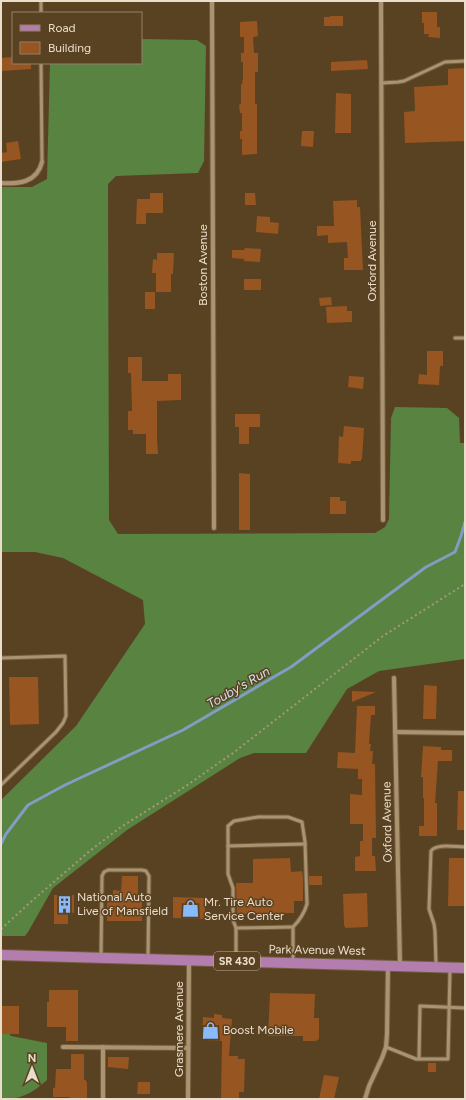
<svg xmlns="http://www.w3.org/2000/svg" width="466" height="1100" font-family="Figtree,sans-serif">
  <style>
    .forest { fill: #598340 }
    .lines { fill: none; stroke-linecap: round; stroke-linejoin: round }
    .stream { stroke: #809dc3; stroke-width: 3 }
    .building { fill: #965521 }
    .service-casing { stroke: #715e41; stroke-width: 5 }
    .minor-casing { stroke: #715e41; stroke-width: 6 }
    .primary-casing { stroke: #715e41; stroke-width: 12 }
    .path { stroke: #a8967d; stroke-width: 2; stroke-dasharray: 2 3; stroke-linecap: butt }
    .service { stroke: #ac9370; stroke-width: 3 }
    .minor { stroke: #ac9370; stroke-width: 4 }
    .primary { stroke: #b37dae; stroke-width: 10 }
    .labels { text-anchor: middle; stroke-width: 3; stroke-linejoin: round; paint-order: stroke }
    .shield { fill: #594222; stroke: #bfae98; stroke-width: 1 }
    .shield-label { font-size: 11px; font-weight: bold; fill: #ebddcb }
    .street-label { font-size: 12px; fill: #ebddcb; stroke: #594222 }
    .poi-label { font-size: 12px; fill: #ebddcb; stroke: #594222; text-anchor: start }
    .water-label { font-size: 13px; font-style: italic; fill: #d3e0f1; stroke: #594222 }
  </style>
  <rect width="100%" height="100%" fill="#594222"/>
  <g class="forest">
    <path d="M141,39L197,40L206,46L204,161L198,173L116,176L108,184L109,520L118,534L375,533L385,527L389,519L391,418L395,407L447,408L459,418L460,443H465V659L379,671L347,689L306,753H254L240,758L127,830L53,888L28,932L25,936H1V800L76,726L145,624L143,600L63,558L35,552H1V187H32L47,179L50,63H141Z"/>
    <path d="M1,1024L11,1036L47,1043V1080C31,1094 22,1099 1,1099Z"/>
  </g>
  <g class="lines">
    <path class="stream" d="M1,844L6,834L28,805L65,785L183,730L291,667L426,567L455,552L461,536L465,522"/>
  </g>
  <g class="building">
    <path d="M422,12H437V27H440V38L428,37L429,34H424V23H422Z"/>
    <path d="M330,16H343V26H324V17H330Z"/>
    <path d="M257,21L258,36L253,37L254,53H258V72H255V104H257V154L242,155V139H240V131H242V113H240L239,105L241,104V84H242L243,78V62H241V53H244V37H240V22Z"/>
    <path d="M13,57V63H31V69L2,71L1,58Z"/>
    <path d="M367,60L368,69L331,71V62Z"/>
    <path d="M465,68V141L405,143L404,112L415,111L414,87L448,85V69Z"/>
    <path d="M336,93L351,94V133H335Z"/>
    <path d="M302,131H314L313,147L301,146Z"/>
    <path d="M18,141L21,159L1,162V153L7,152L6,143Z"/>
    <path d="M150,193H163V213H146V224H136L137,199H150Z"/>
    <path d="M245,193H255L256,205H245Z"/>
    <path d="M357,200V207H360L363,270H344V258H348L347,242L328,243V235L317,236V226H334L333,201Z"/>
    <path d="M257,216L270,217V222L279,223L278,234L256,232Z"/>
    <path d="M245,248L261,249L260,262L244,261V259L232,258V250H244Z"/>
    <path d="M157,253H174L173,274H171V292H156V273H152L153,259L157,260Z"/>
    <rect x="244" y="279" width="17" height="11"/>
    <rect x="145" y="292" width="10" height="17"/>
    <path d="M331,297L332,305L320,306L319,298Z"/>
    <path d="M347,306V311H352V322L327,323L326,307Z"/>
    <path d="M427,351H443V366H440L439,385L418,384L419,374L427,375Z"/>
    <path d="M128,357H142V381H168V374H181V400L157,401V439L158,454H146V434H133V430H128V411H132L131,373H128Z"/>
    <path d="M349,376L364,377L363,389L348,387Z"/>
    <path d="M235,414H260V427H249V444H239V427H235Z"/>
    <path d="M344,426L364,428L362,459H361V461H351V464L338,463L339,436L343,437Z"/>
    <path d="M239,473L250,474V530H239Z"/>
    <path d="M330,497H340V501H346V514H330Z"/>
    <path d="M9,677H38L39,724L10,725Z"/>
    <path d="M424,685L437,686L436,719H423Z"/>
    <path d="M352,691L376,692L352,702Z"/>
    <path d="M357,706H375V715H371L369,744H371L370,751H373L372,764H375L376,838H372V856H375L376,871H355V857L360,856V841H363V824H350V794L362,795V779H358V769L337,768L338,752L355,753Z"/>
    <path d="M423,746L441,747V750H452V761H438L435,803H437V836H419V826H424V798H423V777H421Z"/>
    <path d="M458,791H465V830H457Z"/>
    <path d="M290,858L291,872L302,871L303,877V901H294V913L237,914L236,883H253V859Z"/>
    <path d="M449,858H465V906H448Z"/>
    <path d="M122,876H138V895H142V921H107V894H113V890L121,891Z"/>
    <rect x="309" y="876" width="13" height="9"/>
    <path d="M367,893L368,926L367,927L345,928V926H344L343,894Z"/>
    <path d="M54,895H74V913L68,912V924H54Z"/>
    <path d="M173,897L205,898V919L173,918Z"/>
    <path d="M49,990H78V1041H66V1027H47V1002H49Z"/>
    <path d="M270,993L315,994L314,1018H319V1039L316,1041H303V1036H268Z"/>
    <rect x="1" y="1006" width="18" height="28"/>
    <path d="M214,1014L222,1015V1018L232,1019L229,1056H238V1059H245L244,1092H239V1099H221L222,1041L202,1040L203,1017L214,1018Z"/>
    <path d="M71,1054H84V1080H86V1082H87V1099H70V1097H53V1088H55L56,1069H71Z"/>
    <path d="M108,1057H129L128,1069L108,1067Z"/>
    <rect x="428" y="1063" width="8" height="9"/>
    <path d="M324,1075L339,1077L334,1099H319Z"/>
    <path d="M138,1082H150V1094H137Z"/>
  </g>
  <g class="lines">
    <defs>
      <g id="service">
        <path d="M41,1V13"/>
        <path d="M41,63L42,162"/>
        <path d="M382,83L398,82L404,81L445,62L465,61"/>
        <path d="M455,338H465"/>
        <path d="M1,658L65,656L66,716L63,723L56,732L1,785"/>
        <path d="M228,846L305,844"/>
        <path d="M236,928L293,927"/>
        <path d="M101,957L102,876L104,872L108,870H142L146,871L149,876L148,957"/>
        <path d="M236,960V928L233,920V888L228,874V826L234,821L258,817H288L302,822L305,842L307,904C304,914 300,920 293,927V961"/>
        <path d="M436,964L435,931L434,924L429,909L431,851C436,843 456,847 465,847"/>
        <path d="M386,1047L416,1059H448L450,969"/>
        <path d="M419,1059L420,1006L465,1008"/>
      </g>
      <g id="minor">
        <path d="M212,1L214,528"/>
        <path d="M381,1L383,520"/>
        <path d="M1,183C18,184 37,183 42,162"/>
        <path d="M394,678L400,965"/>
        <path d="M395,732L465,733"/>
        <path d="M63,1047L188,1048"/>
        <path d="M103,1099V1047"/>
        <path d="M188,1099L189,960"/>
        <path d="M365,1099L369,1086L382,1058L386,1047L387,1034L388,966"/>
      </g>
      <path id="primary" d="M1,955L465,968"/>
    </defs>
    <use href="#service" class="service-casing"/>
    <use href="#minor" class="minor-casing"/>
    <use href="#primary" class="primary-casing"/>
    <path class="path" d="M1,929L34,899L91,850L121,827L186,786L233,753L383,636L465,584"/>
    <use href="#service" class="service"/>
    <use href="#minor" class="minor"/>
    <use href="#primary" class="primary"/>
  </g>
  <defs>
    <symbol id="building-bare" viewBox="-9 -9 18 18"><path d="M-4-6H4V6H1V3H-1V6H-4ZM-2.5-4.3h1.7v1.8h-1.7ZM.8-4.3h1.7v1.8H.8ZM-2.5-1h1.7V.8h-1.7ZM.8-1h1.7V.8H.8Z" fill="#88bbfc" stroke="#594222" stroke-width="2.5" paint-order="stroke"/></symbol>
    <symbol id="shop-bare" viewBox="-9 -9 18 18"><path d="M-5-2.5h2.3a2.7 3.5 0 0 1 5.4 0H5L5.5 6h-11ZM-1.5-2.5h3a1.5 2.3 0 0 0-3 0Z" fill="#88bbfc" stroke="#594222" stroke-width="2.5" paint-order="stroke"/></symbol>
  </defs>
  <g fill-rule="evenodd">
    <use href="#building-bare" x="52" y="892" width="25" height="25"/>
    <use href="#shop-bare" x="178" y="896" width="25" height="25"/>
    <use href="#shop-bare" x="198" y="1018" width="25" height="25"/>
  </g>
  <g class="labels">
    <rect class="shield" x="214" y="952" width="46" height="18" rx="3"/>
    <g class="shield-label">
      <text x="237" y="965">SR 430</text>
    </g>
    <g class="street-label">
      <text transform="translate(372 261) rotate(-90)" y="4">Oxford Avenue</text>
      <text transform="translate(203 265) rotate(-90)" y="4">Boston Avenue</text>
      <text transform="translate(387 822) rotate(-91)" y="4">Oxford Avenue</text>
      <text transform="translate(317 950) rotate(1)" y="4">Park Avenue West</text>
      <text transform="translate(179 1029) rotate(-90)" y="4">Grasmere Avenue</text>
    </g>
    <g class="poi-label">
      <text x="77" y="901">National Auto<tspan x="77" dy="14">Live of Mansfield</tspan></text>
      <text x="204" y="906">Mr. Tire Auto<tspan x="204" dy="14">Service Center</tspan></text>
      <text x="223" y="1034">Boost Mobile</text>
    </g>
    <g class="water-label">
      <text transform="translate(238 687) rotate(-30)" y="5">Touby's Run</text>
    </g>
  </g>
  <rect width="466" height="1100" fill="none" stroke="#ebddcb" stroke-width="4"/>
  <rect x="12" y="12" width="130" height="52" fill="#594222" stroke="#938066"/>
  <rect x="20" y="25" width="20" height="6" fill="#b37dae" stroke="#938066"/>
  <text x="48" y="32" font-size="12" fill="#ebddcb">Road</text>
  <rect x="20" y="42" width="20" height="12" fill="#965521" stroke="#938066"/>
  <text x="48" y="52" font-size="12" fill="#ebddcb">Building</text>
  <g transform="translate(32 1068)" stroke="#594222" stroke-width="3" paint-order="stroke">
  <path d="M0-3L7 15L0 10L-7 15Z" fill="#ebddcb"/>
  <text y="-6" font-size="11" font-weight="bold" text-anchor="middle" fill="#ebddcb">N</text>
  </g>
</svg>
